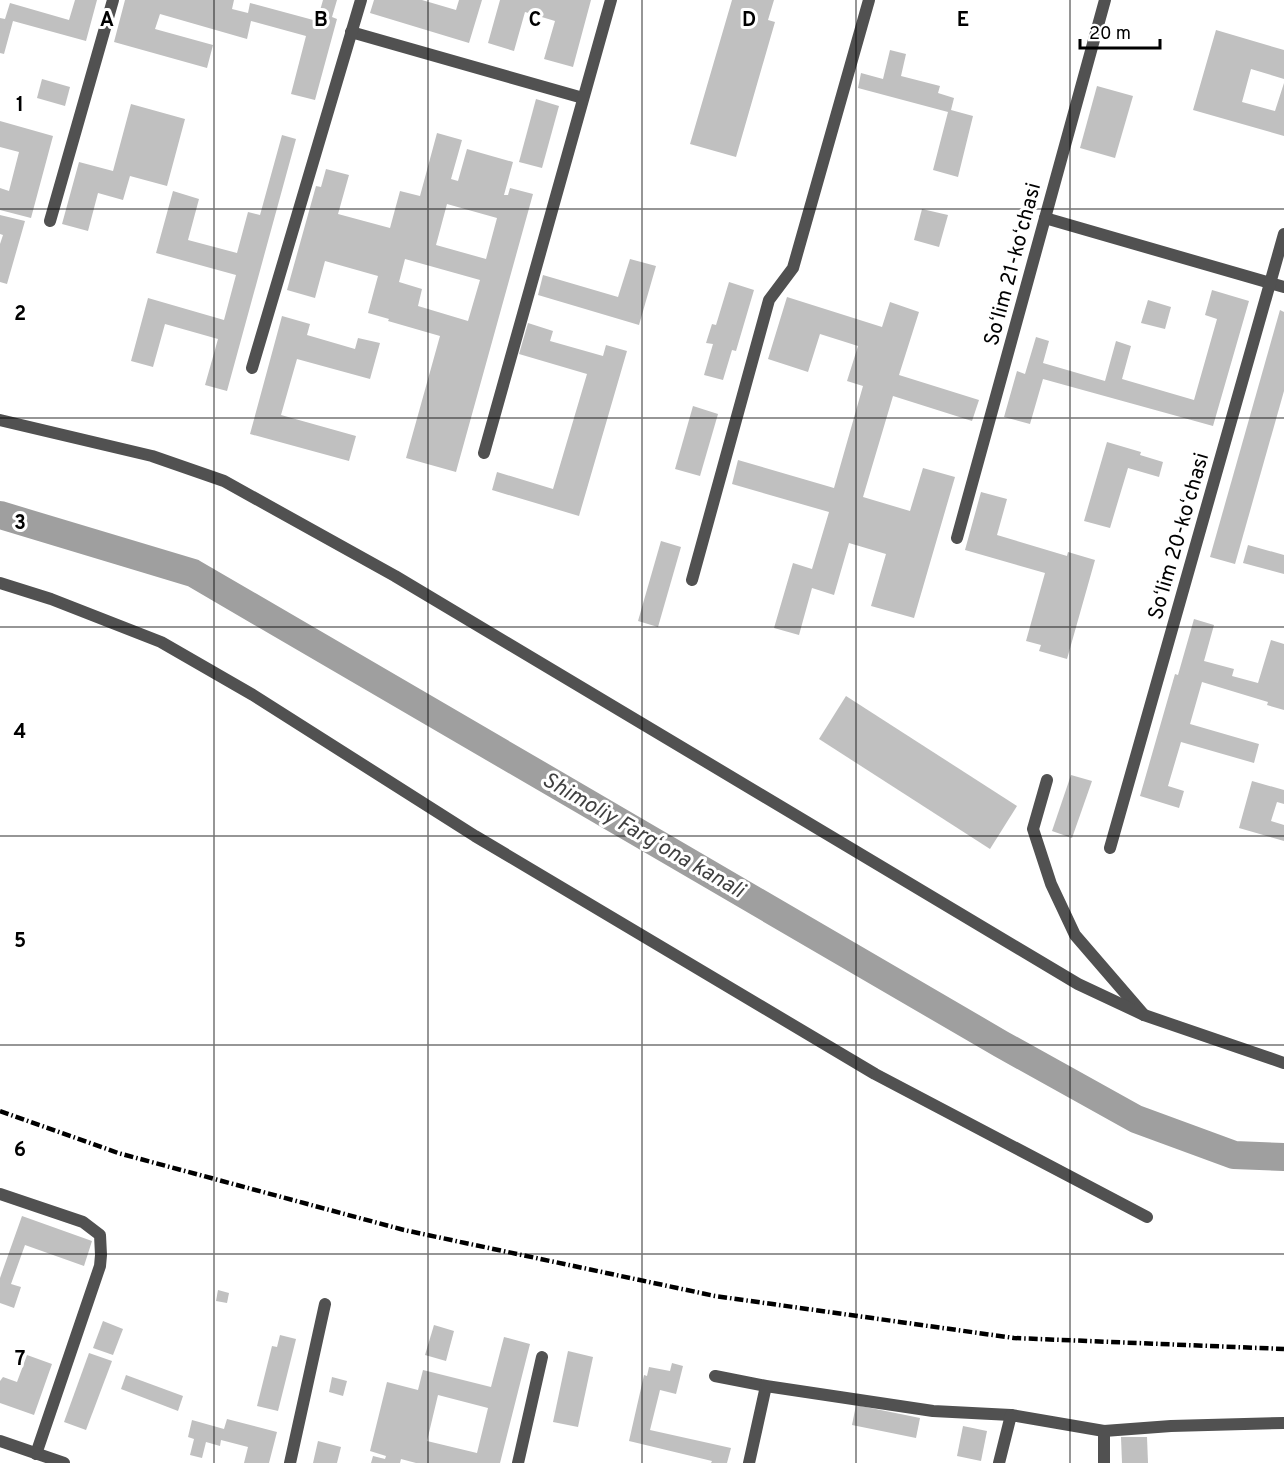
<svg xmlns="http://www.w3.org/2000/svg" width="1284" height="1463" font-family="Overpass,sans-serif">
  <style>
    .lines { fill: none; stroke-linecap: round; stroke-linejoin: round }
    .canal { stroke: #9f9f9f; stroke-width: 28 }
    .building { fill: #c0c0c0; fill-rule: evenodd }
    .service { stroke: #515151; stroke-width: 12 }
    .minor { stroke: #515151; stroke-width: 12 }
    .rail { stroke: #000; stroke-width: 4.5; stroke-dasharray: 9 3 1.5 3; stroke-linecap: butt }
    .grid { fill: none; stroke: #000; stroke-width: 1.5; stroke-opacity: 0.55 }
    .labels { text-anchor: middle; stroke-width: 6; stroke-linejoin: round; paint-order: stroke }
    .street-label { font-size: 21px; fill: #000; stroke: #fff }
    .water-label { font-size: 22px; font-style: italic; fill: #404040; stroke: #fff }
    .grid-label { font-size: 20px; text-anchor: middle; font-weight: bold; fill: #000; stroke: #fff; stroke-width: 6; stroke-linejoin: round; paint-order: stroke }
  </style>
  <rect width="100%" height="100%" fill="#fff"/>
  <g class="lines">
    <path class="canal" d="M0,515L193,573L1001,1044L1136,1119L1234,1155L1284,1157"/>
  </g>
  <g class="building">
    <path d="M75,0H97L86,41L13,21L4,54L0,53V18L5,19L10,3L69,20Z"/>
    <path d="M125,0H234L232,9L248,13L250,3L317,21L323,0H337L332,17L337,19L315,100L291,94L306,36L251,21L247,39L160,14L155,29L213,45L207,68L114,42Z"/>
    <path d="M374,0H422L456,10L459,0H482L469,43L370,13Z"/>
    <path d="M500,0H591L573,67L544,59L555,21L525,12L514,51L488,43Z"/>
    <path d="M732,0H774L768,20L775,22L736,157L690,144Z"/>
    <path d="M1216,30L1284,50V79L1251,69L1242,102L1275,111L1284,83V136L1193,110Z"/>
    <path d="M890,50L906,54L901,76L940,86L938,93L954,98L951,110L973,116L958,177L933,170L948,112L858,88L861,73L883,79Z"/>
    <path d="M42,79L70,87L65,106L37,98Z"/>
    <path d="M1097,86L1133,96L1115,158L1080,148Z"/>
    <path d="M536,99L559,106L542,168L519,162Z"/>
    <path d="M131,104L185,119L167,186L130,176L123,200L98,193L88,231L62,224L79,162L113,171Z"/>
    <path d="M0,121L53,136L31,218L0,210V188L9,191L19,152L0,147Z"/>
    <path d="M437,133L462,140L451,179L458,181L467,149L513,162L504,195H508L510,188L533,194L456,472L406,458L440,336L388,321L389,319L368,313L378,276L325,261L315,298L287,290L316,186L321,187L326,169L349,175L338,214L390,228L400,191L420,196ZM447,204L497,218L486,259L436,245ZM405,259L480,280L468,321L418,306L422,289L399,282Z"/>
    <path d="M282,135L296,139L227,391L205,385L218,339L165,324L153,367L131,361L148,298L224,320L236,275L156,253L173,191L199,199L188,240L237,253L248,212L260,215Z"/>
    <path d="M922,209L948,215L939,247L914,240Z"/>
    <path d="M0,215L25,221L7,284L0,282V244L3,235L0,234Z"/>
    <path d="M630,259L656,266L639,325L538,295L543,275L618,297Z"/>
    <path d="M729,282L754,290L736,351L732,350L723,380L704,375L713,344L706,343L712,324L716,325Z"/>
    <path d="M1212,290L1249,301L1213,426L1043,379L1030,424L1004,417L1017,371L1025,374L1036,337L1049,341L1043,363L1105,381L1116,341L1131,346L1122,379L1194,400L1217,319L1205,315Z"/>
    <path d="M787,297L882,327L890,302L919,312L899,375L979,400L972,421L893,396L863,497L910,511L923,468L955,477L914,618L871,606L886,554L849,543L834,595L812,588L799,635L774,628L793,563L812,569L829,512L732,484L738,460L834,488L863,386L847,381L858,346L820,334L808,372L768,359Z"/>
    <path d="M1148,300L1171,307L1165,329L1141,323Z"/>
    <path d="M1280,310L1284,312V391L1235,564L1210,557Z"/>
    <path d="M282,316L310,324L307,335L355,349L358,338L380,343L370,379L297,359L281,415L356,436L349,461L250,434Z"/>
    <path d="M528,323L553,331L550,341L603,356L606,345L627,351L579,516L492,490L497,472L553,489L587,374L519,354Z"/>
    <path d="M693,406L718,414L700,476L675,469Z"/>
    <path d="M1107,442L1141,452L1140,455L1163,462L1159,477L1128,468L1110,528L1084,521Z"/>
    <path d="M981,492L1007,499L997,535L1067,556L1068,552L1095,560L1067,659L1039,651L1041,645L1026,641L1045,573L965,550Z"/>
    <path d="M661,541L681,547L658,627L638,621Z"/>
    <path d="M1248,545L1284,555V574L1243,563Z"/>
    <path d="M1194,619L1214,625L1204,661L1234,669L1232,676L1258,683L1271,640L1284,644V710L1267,705L1268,702L1202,682L1190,724L1259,744L1254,763L1181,742L1168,786L1184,791L1179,808L1140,796L1175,674L1178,675Z"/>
    <path d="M846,696L1017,806L990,849L819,739Z"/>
    <path d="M1071,775L1092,781L1072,838L1052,831Z"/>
    <path d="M1252,781L1284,790V804L1277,802L1271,821L1284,825V841L1239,828Z"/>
    <path d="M22,1216L92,1241L84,1266L25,1245L11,1284L21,1287L14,1308L0,1303V1278Z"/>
    <path d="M218,1290L229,1293L227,1303L216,1301Z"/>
    <path d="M103,1321L123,1329L113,1355L93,1348Z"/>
    <path d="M434,1325L454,1331L446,1361L425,1355Z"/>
    <path d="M280,1335L296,1339L278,1411L257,1406L272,1346L277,1347Z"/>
    <path d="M504,1337L530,1344L500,1463H416L401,1459L400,1463H371L373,1456L385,1459L386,1456L370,1451L387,1382L418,1390L423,1370L491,1387ZM438,1395L488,1408L477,1453L427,1441Z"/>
    <path d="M568,1351L593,1357L578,1427L553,1422Z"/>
    <path d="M89,1353L112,1361L86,1430L64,1422Z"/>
    <path d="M27,1355L52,1364L34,1415L0,1403V1381L3,1377L17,1382Z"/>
    <path d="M672,1363L683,1366L676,1394L660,1390L650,1430L731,1448L727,1463H711L712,1461L629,1441L644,1375L647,1376L649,1367L670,1371Z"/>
    <path d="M126,1375L183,1396L178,1411L121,1389Z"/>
    <path d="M332,1377L347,1381L343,1396L329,1392Z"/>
    <path d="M856,1405L920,1418L916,1438L852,1425Z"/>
    <path d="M227,1419L277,1432L269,1463H244L248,1447L221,1440L220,1446L206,1442L202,1458L190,1455L194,1439L188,1437L192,1420L224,1429Z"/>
    <path d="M963,1426L987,1431L981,1461L957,1456Z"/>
    <path d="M1121,1437H1147L1148,1463H1122Z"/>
    <path d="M318,1441L341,1447L337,1463H313Z"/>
  </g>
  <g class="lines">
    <g class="service">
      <path d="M0,583L51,599L161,642L253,695L475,836L875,1074L1147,1217"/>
      <path d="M1047,780L1033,829L1051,884L1075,935L1144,1015"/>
      <path d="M715,1376L766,1386L933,1411L1011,1415"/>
      <path d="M1104,1431L1171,1426L1284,1423"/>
    </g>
    <g class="minor">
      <path d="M351,32L583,98"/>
      <path d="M1045,218L1284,287"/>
      <path d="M50,221L113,0"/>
      <path d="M252,368L361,0"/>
      <path d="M0,420L152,456L224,481L395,576L1078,984L1144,1015L1284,1063"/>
      <path d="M484,453L611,0"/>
      <path d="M957,538L1105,0"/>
      <path d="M692,580L769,300L793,268L869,0"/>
      <path d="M1110,848L1284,234"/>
      <path d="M0,1194L83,1222L100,1235L101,1255L100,1266L36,1454"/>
      <path d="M0,1441L64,1463"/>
      <path d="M290,1463L325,1304"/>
      <path d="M518,1463L542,1357"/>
      <path d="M749,1463L766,1386"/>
      <path d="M999,1463L1011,1415L1104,1431V1463"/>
    </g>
    <path class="rail" d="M0,1111L118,1153L404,1230L715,1296L1014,1338L1284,1349"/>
  </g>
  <path class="grid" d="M214,0V1463M428,0V1463M642,0V1463M856,0V1463M1070,0V1463M0,209H1284M0,418H1284M0,627H1284M0,836H1284M0,1045H1284M0,1254H1284"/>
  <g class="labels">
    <g class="street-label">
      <text transform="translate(1012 264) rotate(-75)" y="7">Soʻlim 21-koʻchasi</text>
      <text transform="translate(1178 536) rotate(-74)" y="7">Soʻlim 20-koʻchasi</text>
    </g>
    <g class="water-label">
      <text transform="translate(644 834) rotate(30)" y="8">Shimoliy Fargʻona kanali</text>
    </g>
  </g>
  <g class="grid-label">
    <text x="107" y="26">A</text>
    <text x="321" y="26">B</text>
    <text x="535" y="26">C</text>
    <text x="749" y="26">D</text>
    <text x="963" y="26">E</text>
    <text x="20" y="111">1</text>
    <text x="20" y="320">2</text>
    <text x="20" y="529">3</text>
    <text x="20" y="738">4</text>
    <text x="20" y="947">5</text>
    <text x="20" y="1156">6</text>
    <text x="20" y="1365">7</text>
  </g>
  <path d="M1080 39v9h80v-9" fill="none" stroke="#000000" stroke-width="3"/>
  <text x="1089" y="39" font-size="18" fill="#000000" stroke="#ffffff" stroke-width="4.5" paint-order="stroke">20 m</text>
</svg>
